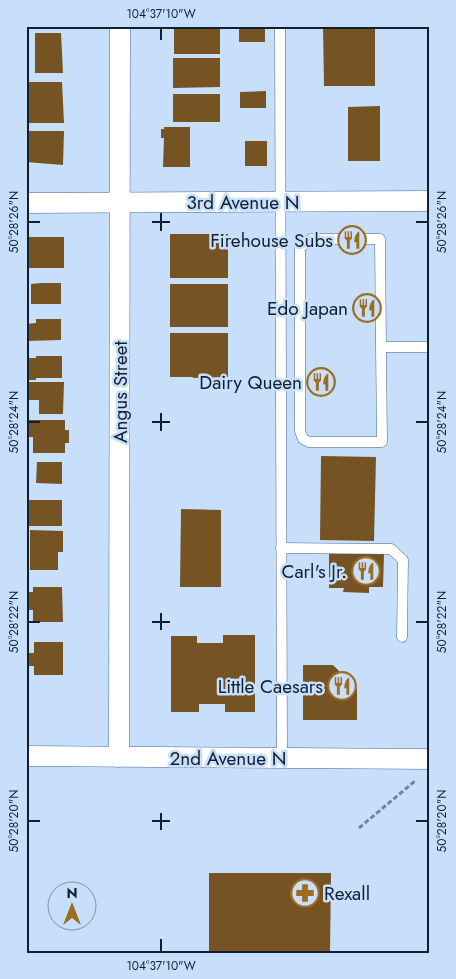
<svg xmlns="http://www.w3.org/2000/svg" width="456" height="979" font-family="Jost,sans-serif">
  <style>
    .building { fill: #755323 }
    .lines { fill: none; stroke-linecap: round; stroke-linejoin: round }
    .service-casing { stroke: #466993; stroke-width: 11 }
    .minor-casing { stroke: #466993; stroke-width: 21 }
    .path { stroke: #70849b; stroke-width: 3; stroke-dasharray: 5 2.5; stroke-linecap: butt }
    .service { stroke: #fff; stroke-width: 10 }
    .minor { stroke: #fff; stroke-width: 20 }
    .ticks { fill: none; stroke: #112031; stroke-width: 2 }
    .labels { text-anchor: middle; stroke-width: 5; stroke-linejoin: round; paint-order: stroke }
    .street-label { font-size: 19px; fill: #112031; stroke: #c7dffb }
    .poi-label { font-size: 19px; fill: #112031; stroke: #c7dffb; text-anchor: end }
    .neatline { fill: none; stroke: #112031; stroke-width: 2 }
    .ticks-label { font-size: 12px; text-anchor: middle; fill: #112031 }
  </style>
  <rect width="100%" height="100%" fill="#c7dffb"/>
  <g class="building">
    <rect x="26" y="26" width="37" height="3"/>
    <rect x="174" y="26" width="46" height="28"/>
    <rect x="239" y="26" width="26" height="16"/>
    <path d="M323,26H375V86H324Z"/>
    <path d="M35,33H61L63,73H35Z"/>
    <path d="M173,58H220V87L173,88Z"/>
    <path d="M29,82H62L64,123H29Z"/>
    <path d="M266,91V108H240V92Z"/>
    <rect x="173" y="94" width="47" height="28"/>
    <path d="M380,106V161H348V107Z"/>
    <path d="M164,127H190V167H163L164,138H161V129H164Z"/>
    <path d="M26,131H64L63,165L26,162Z"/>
    <rect x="245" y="141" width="22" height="25"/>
    <rect x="170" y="234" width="58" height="44"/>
    <rect x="26" y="237" width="38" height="31"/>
    <path d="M42,283H61V304H31V284Z"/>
    <rect x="170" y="284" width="58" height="43"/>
    <path d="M36,319H61V340L27,341L26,324L36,323Z"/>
    <path d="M170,333H228V377L193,378V377H170Z"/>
    <path d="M36,356H62V378H36V380H29V377H26V362H28V358H36Z"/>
    <path d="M26,382H64L63,414H39V400H26Z"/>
    <path d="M26,420H65V430H69V443H65V453H33V437H26Z"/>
    <path d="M321,456L376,457L374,541L320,540Z"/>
    <path d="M37,462H62V484L36,483Z"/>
    <rect x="28" y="500" width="34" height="26"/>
    <path d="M181,509L221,510V587H180Z"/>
    <path d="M30,530L63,531V552H58V570H30Z"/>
    <path d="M329,553L384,554L383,587H369V593L343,592L344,588H329Z"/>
    <path d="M33,587H62L63,622H33V610H27V599H29V592H33Z"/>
    <path d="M223,635H255V712H225V704H199V712H171V636H197V643H223Z"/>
    <path d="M34,642H63V675H34V666H27V653H34Z"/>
    <path d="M303,665H333L357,689V720H303Z"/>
    <path d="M209,873H331L330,953H209Z"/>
  </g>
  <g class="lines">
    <defs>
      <g id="service">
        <path d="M280,26L282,758"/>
        <path d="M381,347L382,442H309L303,439L300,431V248L311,239H380L381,347H430"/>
        <path d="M281,548L391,549L403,560L402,637"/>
      </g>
      <g id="minor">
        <path d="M26,203L430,201"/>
        <path d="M26,756L430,759"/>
        <path d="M119,757L120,26"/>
      </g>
    </defs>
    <use href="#service" class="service-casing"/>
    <use href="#minor" class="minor-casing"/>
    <path class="path" d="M359,828L415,781"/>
    <use href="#service" class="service"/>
    <use href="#minor" class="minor"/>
  </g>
  <path class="ticks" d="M161,28V40M161,213V231M28,222H40M152,222H170M416,222H428M161,413V431M28,422H40M152,422H170M416,422H428M161,613V630M28,622H40M152,622H170M416,622H428M161,813V830M28,821H40M152,821H170M416,821H428M161,939V952"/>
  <defs>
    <symbol id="restaurant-ring" viewBox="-11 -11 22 22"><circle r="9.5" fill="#c7dffb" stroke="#9d6c20" stroke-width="1.5"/><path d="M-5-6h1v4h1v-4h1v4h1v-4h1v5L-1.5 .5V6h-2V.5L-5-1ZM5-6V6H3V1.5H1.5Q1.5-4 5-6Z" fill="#9d6c20"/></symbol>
    <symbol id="pharmacy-ring" viewBox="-11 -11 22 22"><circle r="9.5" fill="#c7dffb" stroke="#9d6c20" stroke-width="1.5"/><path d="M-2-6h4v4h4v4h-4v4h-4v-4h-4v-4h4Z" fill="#9d6c20"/></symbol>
  </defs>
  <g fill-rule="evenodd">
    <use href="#restaurant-ring" x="336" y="224" width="32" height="32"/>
    <use href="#restaurant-ring" x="351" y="292" width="32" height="32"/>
    <use href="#restaurant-ring" x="305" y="366" width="32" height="32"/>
    <use href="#restaurant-ring" x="350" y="555" width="32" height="32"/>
    <use href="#restaurant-ring" x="326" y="670" width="32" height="32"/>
    <use href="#pharmacy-ring" x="289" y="877" width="32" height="32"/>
  </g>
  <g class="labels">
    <g class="street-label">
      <text x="243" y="209">3rd Avenue N</text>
      <text transform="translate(120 392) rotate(-90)" y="7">Angus Street</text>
      <text x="228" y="765">2nd Avenue N</text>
    </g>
    <g class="poi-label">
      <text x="333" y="247">Firehouse Subs</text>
      <text x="348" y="315">Edo Japan</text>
      <text x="302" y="389">Dairy Queen</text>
      <text x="347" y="578">Carl's Jr.</text>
      <text x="323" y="693">Little Caesars</text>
      <text x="324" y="900" text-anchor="start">Rexall</text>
    </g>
  </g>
  <rect width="456" height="979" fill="none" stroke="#c7dffb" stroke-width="55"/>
  <g transform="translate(72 906)"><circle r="24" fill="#c7dffb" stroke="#7e93aa"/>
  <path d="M0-4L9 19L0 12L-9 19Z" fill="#9d6c20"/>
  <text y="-8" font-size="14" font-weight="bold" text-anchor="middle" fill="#112031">N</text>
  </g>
  <rect x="28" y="28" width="400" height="924" class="neatline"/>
  <g class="ticks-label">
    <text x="161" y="18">104°37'10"W</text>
    <text transform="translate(14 222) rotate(-90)" y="4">50°28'26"N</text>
    <text transform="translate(442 222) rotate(-90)" y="4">50°28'26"N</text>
    <text transform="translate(14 422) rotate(-90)" y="4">50°28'24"N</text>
    <text transform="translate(442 422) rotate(-90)" y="4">50°28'24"N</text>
    <text transform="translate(14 622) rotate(-90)" y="4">50°28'22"N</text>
    <text transform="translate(442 622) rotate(-90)" y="4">50°28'22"N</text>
    <text transform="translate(14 821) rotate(-90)" y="4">50°28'20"N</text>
    <text transform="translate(442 821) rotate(-90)" y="4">50°28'20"N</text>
    <text x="161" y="970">104°37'10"W</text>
  </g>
</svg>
